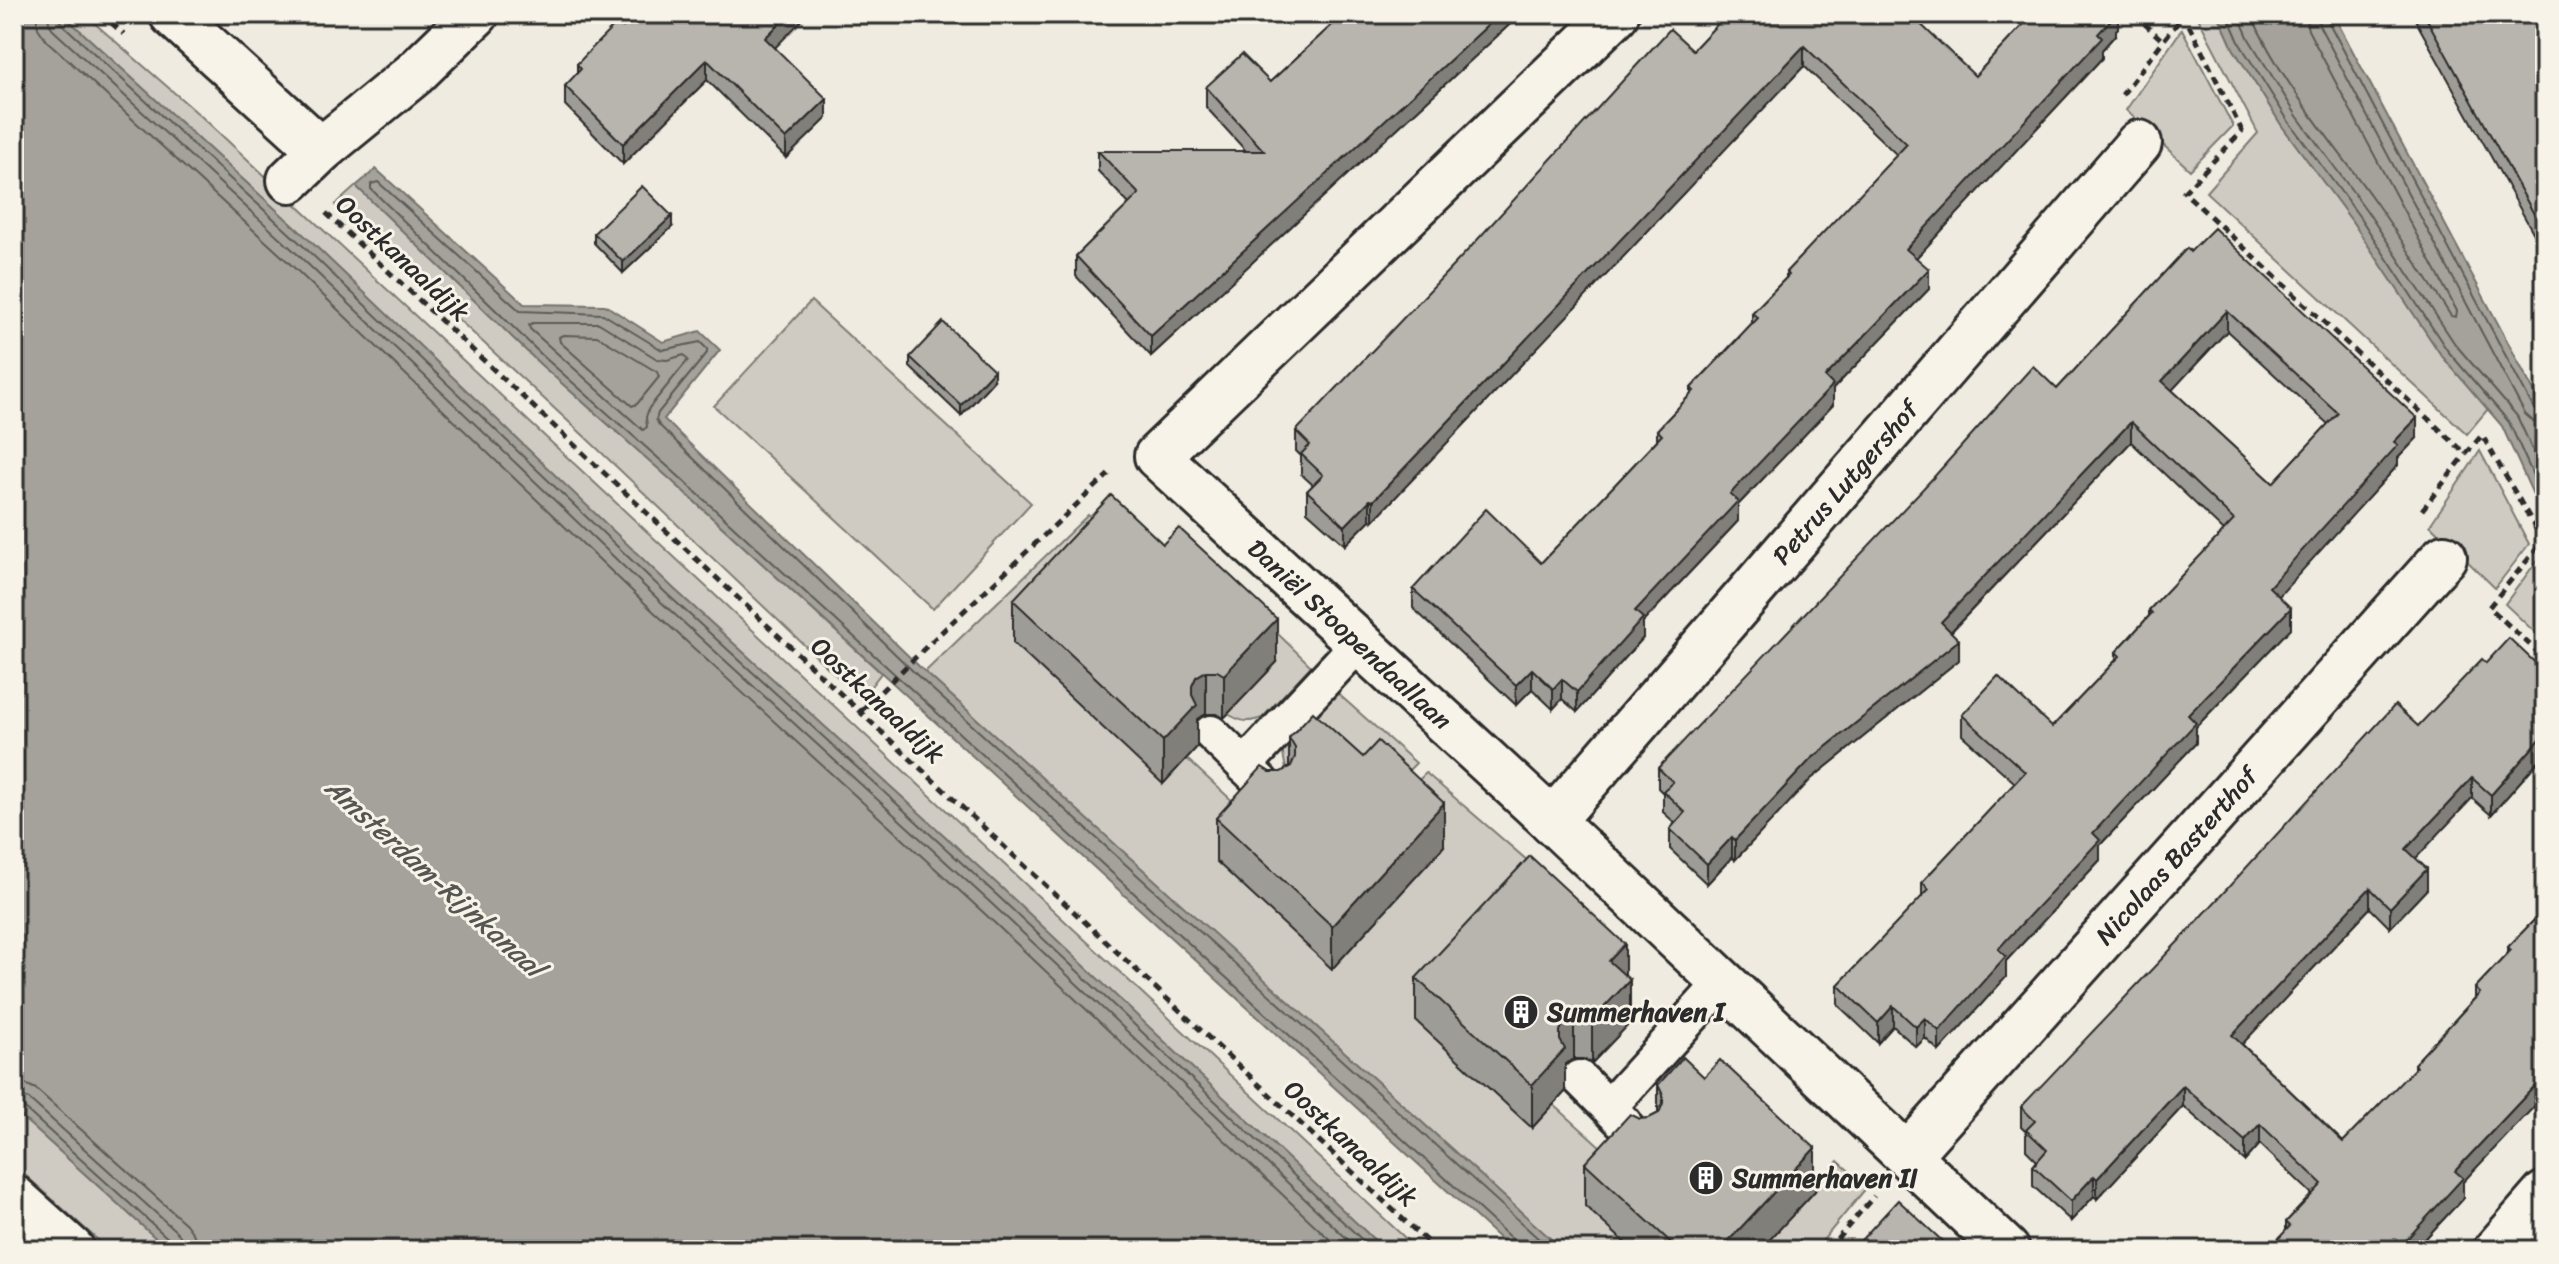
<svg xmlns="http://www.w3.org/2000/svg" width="2559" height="1264" font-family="Sriracha,sans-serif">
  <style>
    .green { fill: #cfcbc2; stroke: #7d7b76; stroke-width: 2 }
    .water { fill: #a4a29a; stroke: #74726e; stroke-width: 2 }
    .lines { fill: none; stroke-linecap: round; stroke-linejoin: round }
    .shore { stroke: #5b5b57; stroke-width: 2 }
    .lane-casing { stroke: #2b2b2b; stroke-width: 40 }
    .street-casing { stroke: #2b2b2b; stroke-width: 50 }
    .path { stroke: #2b2b2b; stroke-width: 5; stroke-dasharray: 8 6; stroke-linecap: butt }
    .lane { stroke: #f7f3e8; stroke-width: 34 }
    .street { stroke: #f7f3e8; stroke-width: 44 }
    .wall { fill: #9e9c96; stroke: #2b2b2b; stroke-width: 2; fill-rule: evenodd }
    .shaded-wall { fill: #817f7a; stroke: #2b2b2b; stroke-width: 2 }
    .building { fill: #b8b5ae; stroke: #2b2b2b; stroke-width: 2; fill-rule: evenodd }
    .labels { text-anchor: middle; stroke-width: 6; stroke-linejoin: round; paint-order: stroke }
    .street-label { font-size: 26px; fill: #2b2b2b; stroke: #f7f3e8 }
    .poi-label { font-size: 26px; font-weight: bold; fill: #2b2b2b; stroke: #f7f3e8; text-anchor: start }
    .water-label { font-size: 28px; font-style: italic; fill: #555552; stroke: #f7f3e8 }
  </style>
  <rect width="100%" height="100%" fill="#efebe0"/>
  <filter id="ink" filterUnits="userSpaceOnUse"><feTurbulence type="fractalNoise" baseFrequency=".0125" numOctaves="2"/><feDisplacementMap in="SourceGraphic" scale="16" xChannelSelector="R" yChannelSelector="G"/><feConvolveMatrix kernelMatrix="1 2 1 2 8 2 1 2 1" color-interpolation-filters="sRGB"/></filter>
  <g filter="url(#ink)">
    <g class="green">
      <path d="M62,14H84L202,117L1418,1250H1385L1005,891L674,589L306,237Z"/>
      <path d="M2196,14H2218L2233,48L2282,126L2352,221L2441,355L2488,409L2467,434L2206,192L2258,133Z"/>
      <path d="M2182,29L2233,126L2190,170L2126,110Z"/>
      <path d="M356,186L540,364L670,479L881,673L861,699L583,435L335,205Z"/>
      <path d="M811,301L1031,503L933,609L714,406Z"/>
      <path d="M2480,451L2529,544L2495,588L2430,525Z"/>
      <path d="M1088,515L1111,538L1187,759L1253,820L1407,791L1426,773L1602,925L1553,1104L1622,1166L1633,1250H1563L925,672Z"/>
      <path d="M2545,550V642L2505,604Z"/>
      <path d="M1243,600L1311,666L1262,718C1248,723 1241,722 1228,714Z"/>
      <path d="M1335,691L1416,763L1396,783L1293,776L1286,769L1282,749Z"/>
      <path d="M14,1110L169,1250H109L14,1165Z"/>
      <path d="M1838,1161L1867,1187L1815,1250H1760L1815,1191Z"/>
    </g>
    <g class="water">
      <path d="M14,14H62L306,237L674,589L1005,891L1385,1250H169L14,1110Z"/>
      <path d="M2218,14H2333L2545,412V521L2502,426L2441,355L2352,221L2282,126L2233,48Z"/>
      <path d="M376,169L524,304L605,305L663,342L700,331L720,350L664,419L925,672L1563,1250H1512L670,479L540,364L356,186Z"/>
    </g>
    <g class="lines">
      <g class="shore">
        <path d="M36,14L38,28L46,40L285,259L653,611L984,913L1341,1250"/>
        <path d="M48,14L49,23L54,31L293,250L661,602L992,904L1359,1250"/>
        <path d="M58,14L61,23L300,243L668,595L999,897L1373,1250"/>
        <path d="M2227,14L2240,44L2289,122L2359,216L2447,350L2509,422L2545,502"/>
        <path d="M2238,14L2249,39L2297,116L2367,211L2455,344L2517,416L2545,477"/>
        <path d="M2251,14C2281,83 2333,142 2376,203C2402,240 2426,278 2451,316L2456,317L2457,311L2308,30L2305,14"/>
        <path d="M2317,14L2319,25L2525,414L2534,422L2545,424"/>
        <path d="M2327,14L2328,21L2534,409L2539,413L2545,414"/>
        <path d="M533,323H599L657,359L667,360L684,355L688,360L649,408L646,417L647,427L643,430L530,329L529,325Z"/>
        <path d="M563,335L597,336L657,372L659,377L637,404L632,406L560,342L559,337Z"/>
        <path d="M14,1082L25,1084L36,1089L186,1224L194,1235L196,1250"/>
        <path d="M14,1094L29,1099L178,1233L183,1240L184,1250"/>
        <path d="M14,1104L23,1107L171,1241L174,1250"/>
        <path d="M1517,1250L1514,1241L675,473L545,358L371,189V184L378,182L520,311L603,314L662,350L700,342L707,349V353L658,413L656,420L659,425L920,678L1551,1250"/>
      </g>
      <defs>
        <g id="lane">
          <path d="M1211,733L1261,782"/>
          <path d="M1244,766L1359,643"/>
          <path d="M1579,1078L1624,1123"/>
          <path d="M1609,1107L1723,982"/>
        </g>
        <g id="street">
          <path d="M172,14L321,150"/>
          <path id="s1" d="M1616,14L1157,456L1552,821L2007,1250"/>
          <path d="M290,180L321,150L414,74L476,14"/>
          <path id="s2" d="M1552,821L2139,143"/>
          <path id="s3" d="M1908,1155L2444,557"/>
          <path d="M14,1198L72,1250"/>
          <path d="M2496,1250L2545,1194"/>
        </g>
      </defs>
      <use href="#lane" class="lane-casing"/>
      <use href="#street" class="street-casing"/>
      <g class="path">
        <path d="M101,14L124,34"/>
        <path d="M2134,14L2163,41L2184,15L2242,131L2184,192L2466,454L2482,435L2543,541L2489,607L2545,659"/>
        <path d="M2122,95L2163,41"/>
        <path d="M326,213L1436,1250"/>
        <path d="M2422,510L2466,454"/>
        <path d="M861,711L930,643L1109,474"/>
        <path d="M1828,1250L1874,1196"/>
      </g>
      <use href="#lane" class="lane"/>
      <use href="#street" class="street"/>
    </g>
    <g class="wall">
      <path d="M1325,14H1521L1151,356L1076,276V256L1129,204L1098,171V151H1246L1206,107V87L1270,82L1334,23Z"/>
      <path d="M1727,14L1975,76L2031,16L2029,14H2118V28L2116,30V34L2102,50V58L1916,258L1929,289L1833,389V405L1738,505V521L1643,622V638L1577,712L1562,699L1553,709L1532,689L1516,705L1413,608V589L1541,563L1657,440V430L1691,394V388L1752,323V313L1786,278V272L1897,155L1804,66L1373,521L1370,520L1345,545L1307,511V491L1313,485L1301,474V456L1296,451V431L1693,50Z"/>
      <path d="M2412,14H2541L2545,21V254Z"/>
      <path d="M623,27L775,48L827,118L786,158L707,80L623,164L565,105V86L577,74V64Z"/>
      <path d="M672,227L623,273L594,243V233Z"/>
      <path d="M2187,248L2417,438L2398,458V465L2278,596L2291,628L2196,727V743L2100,845V860L2006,961V977L1939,1051L1925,1038L1916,1047L1893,1026L1878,1043L1838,1005V985L1922,897V882L2015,783L1962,735V715L2052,727L2116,660V652L2149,616V610L2224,531L2131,442L1951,632L1959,660L1811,779L1735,860L1732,857L1707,884L1670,849V829L1675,823L1663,812V793L1658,788V768L2057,389ZM2227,331L2328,424L2273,483L2172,390Z"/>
      <path d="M910,357L994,380L961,416L910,367Z"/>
      <path d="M1013,600L1277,662L1224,718L1217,714H1206L1197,719V747L1163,784L1013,643Z"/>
      <path d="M2486,663L2545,672V762L2541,758L2491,815L2472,798L2415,858L2427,889L2390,928L2370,908L2242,1044L2343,1142L2414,1070V1064L2475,998V988L2508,953V947L2545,909L2463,1182V1198L2415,1250H2268L2286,1231V1222L2312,1194L2260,1144L2245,1161L2183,1106L2097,1199L2094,1196L2071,1221L2033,1186V1166L2037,1161L2026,1150V1132L2021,1127V1107Z"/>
      <path d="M1289,738L1444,846L1332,969L1216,861V818L1270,772H1281L1289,767Z"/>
      <path d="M1625,975L1630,1023L1592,1063L1583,1059H1574L1565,1064V1092L1532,1128L1416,1021V978Z"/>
      <path d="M1658,1085L1815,1191L1760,1250H1633L1585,1206V1163L1640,1119L1649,1118L1658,1113Z"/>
    </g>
    <g class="shaded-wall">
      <path d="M789,14H808L765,58V38Z"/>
      <path d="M1500,14H1521L1151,356V336Z"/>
      <path d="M2115,14H2118V28L2116,30V34L2102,50V58L1906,269V249Z"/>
      <path d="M1804,46V66L1373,521V501Z"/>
      <path d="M707,60V80L623,164V144Z"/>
      <path d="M827,99V118L786,158V139Z"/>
      <path d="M672,216V227L623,273V262Z"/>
      <path d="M1929,269V289L1833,389V405L1738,505V521L1643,622V638L1577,712V692L1635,611L1825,377Z"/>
      <path d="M2227,311V331L2162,401V381Z"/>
      <path d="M994,370V380L961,416V405Z"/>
      <path d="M2417,418V438L2398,458V465L2269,607V587L2394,442Z"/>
      <path d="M2131,422V442L1941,642V622Z"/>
      <path d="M1370,500V520L1345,545V526Z"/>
      <path d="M2291,608V628L2196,727V743L2100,845V860L2006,961V977L1939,1051V1031L1998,949L2188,715Z"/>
      <path d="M1277,619V662L1224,718V675Z"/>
      <path d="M1959,640V660L1811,779L1735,860V840L1811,759Z"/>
      <path d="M1532,669V689L1516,705V685Z"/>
      <path d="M1206,671V714L1197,719V747L1163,784V741L1196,677Z"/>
      <path d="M1562,679V699L1553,709V689Z"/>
      <path d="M2541,738V758L2491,815V795Z"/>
      <path d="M2472,778V798L2406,869V849Z"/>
      <path d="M1444,803V846L1332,969V926Z"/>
      <path d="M1732,837V857L1707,884V864Z"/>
      <path d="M2427,869V889L2390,928V908Z"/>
      <path d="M2370,888V908L2232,1055V1035Z"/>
      <path d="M1625,944V986L1630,980V1023L1592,1063V1020L1609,961Z"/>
      <path d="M1893,1006V1026L1878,1043V1023Z"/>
      <path d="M1574,1016V1059L1565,1064V1092L1532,1128V1085L1564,1022Z"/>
      <path d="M1925,1018V1038L1916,1047V1027Z"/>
      <path d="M2545,1075V1095L2463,1182V1198L2415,1250H2397L2455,1171Z"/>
      <path d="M2183,1086V1106L2097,1199V1179Z"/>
      <path d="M2260,1124V1144L2245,1161V1141Z"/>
      <path d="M1815,1148V1191L1760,1250H1720Z"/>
      <path d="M2094,1176V1196L2071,1221V1201Z"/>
    </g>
    <g class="building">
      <path d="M636,14H789L765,38L827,99L786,139L707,60L623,144L565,86L581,69L577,64L596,44L618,22L623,27Z"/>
      <path d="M1344,14H1500L1151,336L1076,256L1139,194L1098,151H1264L1206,87L1242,54L1270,82Z"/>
      <path d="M1727,14H1910L1975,76L2033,14H2116L2098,34L2102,38L1906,249L1929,269L1825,377L1833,385L1730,494L1738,501L1635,611L1643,618L1577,692L1562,679L1553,689L1532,669L1516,685L1413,589L1486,509L1541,563L1662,435L1657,430L1694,391L1691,388L1758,318L1752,313L1789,275L1786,272L1907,144L1804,46L1373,501L1370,500L1345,526L1307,491L1323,475L1301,454L1310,445L1296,431L1468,250L1670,29L1693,50Z"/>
      <path d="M2424,14H2541L2545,21V234Z"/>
      <path d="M642,186L672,216L623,262L594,233Z"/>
      <path d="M2214,228L2417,418L2394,442L2398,445L2269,587L2291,608L2188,715L2196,723L2093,833L2100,840L1998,949L2006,956L1939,1031L1925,1018L1916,1027L1893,1006L1878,1023L1838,985L1929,889L1922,882L2025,772L1962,715L1998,676L2052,727L2120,656L2116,652L2152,613L2149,610L2234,520L2131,422L1941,622L1959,640L1811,759L1735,840L1732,837L1707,864L1670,829L1685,812L1663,791L1673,782L1658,768L1933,478L2033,366L2057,389L2187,248L2190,252ZM2227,311L2338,413L2273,483L2162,381Z"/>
      <path d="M943,322L994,370L961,405L910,357Z"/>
      <path d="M1111,495L1163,544L1179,528L1277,619L1224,675L1217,671H1206L1196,677L1192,686V695L1197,705L1163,741L1013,600Z"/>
      <path d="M2509,638L2545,672V742L2541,738L2491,795L2472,778L2406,849L2427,869L2390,908L2370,888L2232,1035L2343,1142L2416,1067L2414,1064L2480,993L2475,988L2511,950L2508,947L2545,909V1075L2455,1171L2463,1178L2397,1250H2268L2290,1226L2286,1222L2322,1184L2260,1124L2245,1141L2183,1086L2097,1179L2094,1176L2071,1201L2033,1166L2047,1150L2026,1130L2035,1121L2021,1107L2193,926L2395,705L2418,726L2482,659L2486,663Z"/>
      <path d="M1313,712L1363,757L1378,741L1444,803L1332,926L1216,818L1262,767L1270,772H1281L1291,766L1295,757V748L1289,738Z"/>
      <path d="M1530,856L1625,944L1609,961L1630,980L1592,1020L1583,1016H1574L1564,1022L1560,1031V1040L1565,1049L1532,1085L1416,978Z"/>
      <path d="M1683,1057L1704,1077L1720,1060L1815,1148L1720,1250H1679L1585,1163L1630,1114L1640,1119L1649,1118L1659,1113L1663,1103V1095L1658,1085Z"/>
      <path d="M1898,1200L1952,1250H1852Z"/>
    </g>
  </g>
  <defs>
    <symbol id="building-disc" viewBox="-11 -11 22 22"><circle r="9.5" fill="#2b2b2b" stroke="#f7f3e8"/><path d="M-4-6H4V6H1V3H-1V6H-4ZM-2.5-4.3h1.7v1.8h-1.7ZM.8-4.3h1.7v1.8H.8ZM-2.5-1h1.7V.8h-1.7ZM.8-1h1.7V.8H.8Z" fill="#fff"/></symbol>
  </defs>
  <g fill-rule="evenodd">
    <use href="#building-disc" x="1501" y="992" width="40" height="40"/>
    <use href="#building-disc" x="1686" y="1158" width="40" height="40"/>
  </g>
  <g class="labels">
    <g class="street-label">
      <text transform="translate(403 258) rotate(43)" y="9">Oostkanaaldijk</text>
      <text dy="9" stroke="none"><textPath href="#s2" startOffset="448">Petrus Lutgershof</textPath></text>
      <text dy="9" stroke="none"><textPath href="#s1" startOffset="900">Daniël Stoopendaallaan</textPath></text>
      <text transform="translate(878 700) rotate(43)" y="9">Oostkanaaldijk</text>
      <text dy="9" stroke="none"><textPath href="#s3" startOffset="402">Nicolaas Basterthof</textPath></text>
      <text transform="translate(1351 1143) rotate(43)" y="9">Oostkanaaldijk</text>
    </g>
    <g class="poi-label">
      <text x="1547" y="1021">Summerhaven I</text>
      <text x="1732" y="1187">Summerhaven II</text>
    </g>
    <g class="water-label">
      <text transform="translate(435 877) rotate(42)" y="10">Amsterdam-Rijnkanaal</text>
    </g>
  </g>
  <rect width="2559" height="1264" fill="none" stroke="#f7f3e8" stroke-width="48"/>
  <rect x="24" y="24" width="2511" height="1216" fill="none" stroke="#2b2b2b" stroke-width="3" filter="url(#ink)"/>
</svg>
